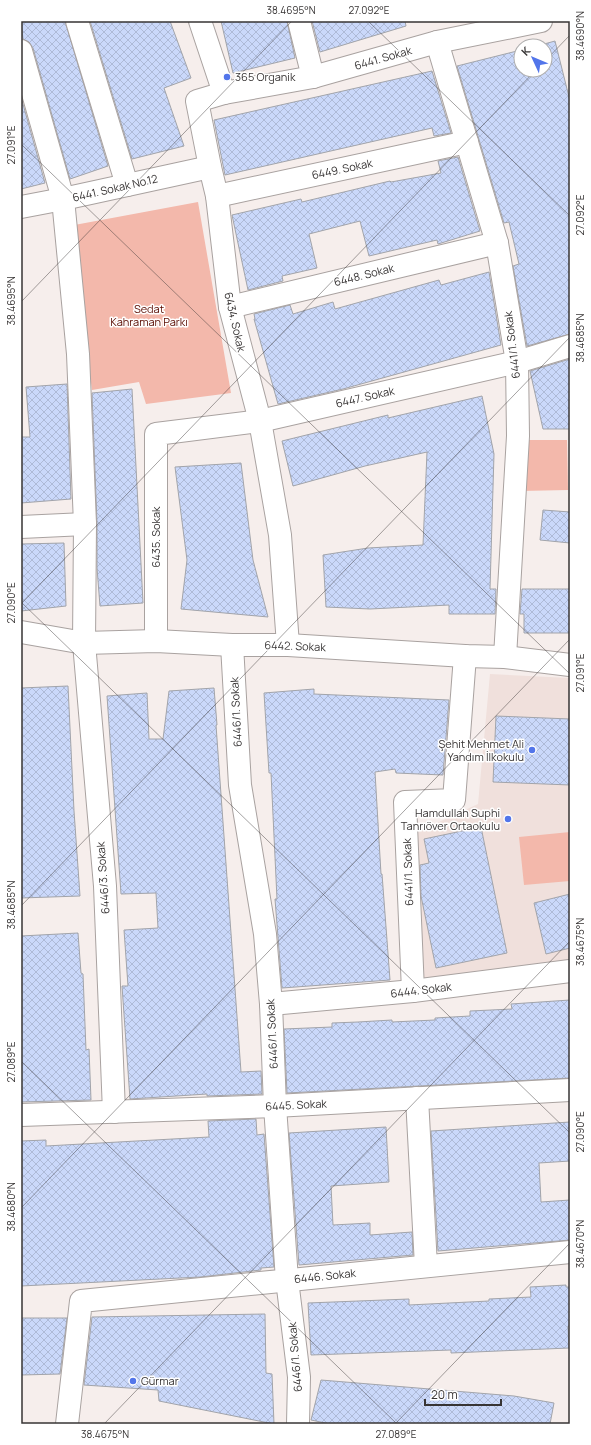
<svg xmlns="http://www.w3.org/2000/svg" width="591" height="1445" font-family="Manrope,sans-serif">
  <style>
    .built { fill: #f0e0dc }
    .green { fill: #f3b8ab }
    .building { fill: url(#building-cross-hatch); stroke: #a2a4aa }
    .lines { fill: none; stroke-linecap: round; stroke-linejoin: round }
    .minor-casing { stroke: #a9a2a0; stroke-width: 24 }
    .minor { stroke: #fff; stroke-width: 22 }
    .ticks { fill: none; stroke: #373434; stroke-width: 1; stroke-opacity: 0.45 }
    .poi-dot { fill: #5275ea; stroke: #fff; stroke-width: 1.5 }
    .labels { text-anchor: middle; stroke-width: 3; stroke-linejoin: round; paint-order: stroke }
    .street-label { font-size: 11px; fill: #373434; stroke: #fff }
    .poi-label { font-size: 11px; fill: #373434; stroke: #fff; text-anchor: start }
    .park-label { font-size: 11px; fill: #5a0b00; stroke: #fff }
    .neatline { fill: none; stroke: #373434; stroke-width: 1.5 }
    .ticks-label { font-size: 10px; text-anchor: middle; fill: #373434 }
  </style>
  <defs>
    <pattern id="building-cross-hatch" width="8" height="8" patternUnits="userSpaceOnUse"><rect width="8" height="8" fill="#cad8fa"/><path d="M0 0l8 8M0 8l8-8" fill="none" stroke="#aebad7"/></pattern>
  </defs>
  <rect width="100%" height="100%" fill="#f6eeec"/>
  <path class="built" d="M490,674L570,678V962L424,986L409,838L413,834L478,804Z"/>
  <g class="green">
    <path d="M198,202L231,393L146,404L139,382L92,390L69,226Z"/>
    <path d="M519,440H567L568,490L520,491Z"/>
    <path d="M570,832V881L524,885L519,837Z"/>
  </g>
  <g class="building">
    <path d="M21,21H65L108,166L70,179L33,48L29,42L23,39Z"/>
    <path d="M90,21H170L191,78L164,88L184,146L132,159Z"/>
    <path d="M221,21H287L295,58L233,73Z"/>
    <path d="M312,21H405L406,26L320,52Z"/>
    <path d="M555,41L570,101V334L527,346L513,266L519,264L509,222L504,223L457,66L521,50V70H545V46H537Z"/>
    <path d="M432,71L451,133L434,136L432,128L225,175L214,120Z"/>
    <path d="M21,97L45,183L21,189Z"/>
    <path d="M458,157L480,231L438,244L437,240L369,256L360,221L309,234L317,268L282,276L283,281L248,290L232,215L301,199L302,202L390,181L391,182L441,173L438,161Z"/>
    <path d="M489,272L501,345L343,389L278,404L254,319H255L254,314L290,305L293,314L333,302L335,309L439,280L441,285Z"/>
    <path d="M570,359V429H543L530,371Z"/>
    <path d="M67,384L71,499L21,503V437H30L26,387Z"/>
    <path d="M132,389L143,603L100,606L97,568V523L92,393Z"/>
    <path d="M482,396L494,454L490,589H496L495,614H449V605L370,609L326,607L323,555L368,548L423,545L427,452L365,466L293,486L282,441L388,415V418Z"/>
    <path d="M241,463L253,560L268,617L181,609L187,560L175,467Z"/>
    <path d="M543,510L570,512V543L540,540Z"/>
    <path d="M64,543L66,606L21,611V544Z"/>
    <path d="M522,589H570V633H524V614H520Z"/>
    <path d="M68,686L74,811L80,896L21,898V688Z"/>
    <path d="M214,688L217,725H216L241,1072L261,1071L262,1094L207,1096V1094L130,1099L122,986H128L124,930L158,928L156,893L121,894L107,696L147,693L149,739H163L169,691Z"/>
    <path d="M314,689V694L449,700L443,775L396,773L395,769L375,772L381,874H382L390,980L282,988L275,899H277L271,773H269L264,693Z"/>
    <path d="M496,716L570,719V785L493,782Z"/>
    <path d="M481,827L507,953L436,968L421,896L420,865L429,863L424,839Z"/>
    <path d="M570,894V948L546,954L534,903Z"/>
    <path d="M78,933L81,973L83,974L86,1050L89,1049L91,1100L21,1102V936Z"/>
    <path d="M570,1000V1078L287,1093L284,1029L332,1027V1023L358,1022L392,1020V1022L435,1020V1018L470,1016V1011L512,1009L511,1004Z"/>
    <path d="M256,1119L257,1135L264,1134L274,1267L261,1268V1270L200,1277L21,1286V1141L46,1140V1146L209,1137L208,1121Z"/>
    <path d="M570,1122V1161L539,1163L541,1202L570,1200V1240L438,1251L431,1131Z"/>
    <path d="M386,1127L389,1182L331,1186L333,1225L370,1223V1235L412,1232L413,1255L299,1265L289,1133Z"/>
    <path d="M566,1285V1287H570V1326H568L569,1348L451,1353V1350L311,1355L308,1303L409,1299V1305L489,1301V1299L531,1297L530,1287Z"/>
    <path d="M265,1314L266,1373L272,1374L274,1424L159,1401L158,1390L84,1385L92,1317Z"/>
    <path d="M21,1318H67L60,1374L21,1375Z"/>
    <path d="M321,1380L514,1396L554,1403L550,1424H330L311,1420Z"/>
  </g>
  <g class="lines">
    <defs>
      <g id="minor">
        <path d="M77,21L127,185"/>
        <path d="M200,21L224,93"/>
        <path d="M299,21L313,77"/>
        <path d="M437,42L497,243L517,362L518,436L505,657"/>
        <path d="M21,51L63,199L78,354L85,524L84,643L105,886L114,1112"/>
        <path d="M217,196L467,142"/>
        <path d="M21,207L63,199L210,167"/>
        <path d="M230,307L497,243"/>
        <path d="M21,527L85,524"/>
        <path d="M21,632L84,643L156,641L232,645H288L465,656L505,657L570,665"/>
        <path d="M156,641V434L260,421L517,362L570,346"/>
        <path d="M232,645L240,785L265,934L271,1004L275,1106L287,1280L299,1377L298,1424"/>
        <path d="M288,645L280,535L260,421L230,307L217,196L210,167L197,101L224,93L313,77L437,42L541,21"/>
        <path d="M413,991L405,802L454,800L465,656"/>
        <path d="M271,1004L413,991L570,971"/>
        <path d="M417,1098L426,1266"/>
        <path d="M21,1115L275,1106L570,1090"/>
        <path d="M67,1424L81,1301L570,1252"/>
      </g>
    </defs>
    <use href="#minor" class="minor-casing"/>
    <use href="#minor" class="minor"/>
  </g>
  <path class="ticks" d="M368,21L570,216M545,61L570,35M21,144L570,674M21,302L292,21M21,602L570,1133M21,604L536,70M21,906L570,337M21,1061L397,1424M21,1208L570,639M104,1424L570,941M395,1424L570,1243"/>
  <g class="poi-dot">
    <circle cx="227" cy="77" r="4"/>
    <circle cx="532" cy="750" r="4"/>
    <circle cx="508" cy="819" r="4"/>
    <circle cx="133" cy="1381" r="4"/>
  </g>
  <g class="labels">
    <g class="street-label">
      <text transform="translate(383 58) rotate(-16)" y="4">6441. Sokak</text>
      <text transform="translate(342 169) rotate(-12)" y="4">6449. Sokak</text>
      <text transform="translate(115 188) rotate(-13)" y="4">6441. Sokak No.12</text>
      <text transform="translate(364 275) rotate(-14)" y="4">6448. Sokak</text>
      <text transform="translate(235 322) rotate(77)" y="4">6434. Sokak</text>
      <text transform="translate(512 345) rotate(-97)" y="4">6441/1. Sokak</text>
      <text transform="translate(365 397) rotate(-13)" y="4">6447. Sokak</text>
      <text transform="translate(156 537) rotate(-90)" y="4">6435. Sokak</text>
      <text transform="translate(295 646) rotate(2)" y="4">6442. Sokak</text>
      <text transform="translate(236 712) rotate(-93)" y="4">6446/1. Sokak</text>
      <text transform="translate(408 872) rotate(-92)" y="4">6441/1. Sokak</text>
      <text transform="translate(103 878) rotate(-94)" y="4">6446/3. Sokak</text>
      <text transform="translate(421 990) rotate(-7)" y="4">6444. Sokak</text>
      <text transform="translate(272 1034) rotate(-93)" y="4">6446/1. Sokak</text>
      <text transform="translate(296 1105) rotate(-3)" y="4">6445. Sokak</text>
      <text transform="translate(325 1276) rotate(-6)" y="4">6446. Sokak</text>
      <text transform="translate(295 1357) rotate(-95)" y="4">6446/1. Sokak</text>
    </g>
    <g class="poi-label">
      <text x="235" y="81">365 Organik</text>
      <text x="524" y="748" text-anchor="end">Şehit Mehmet Ali<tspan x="524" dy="13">Yandım İlkokulu</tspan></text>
      <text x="500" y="817" text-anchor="end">Hamdullah Suphi<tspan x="500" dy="13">Tanrıöver Ortaokulu</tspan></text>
      <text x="141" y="1385">Gürmar</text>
    </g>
    <g class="park-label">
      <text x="149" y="313">Sedat<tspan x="149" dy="13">Kahraman Parkı</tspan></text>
    </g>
  </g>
  <rect width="591" height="1445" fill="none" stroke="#ffffff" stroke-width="44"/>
  <g transform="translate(533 58) rotate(314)"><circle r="19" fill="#ffffff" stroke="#afaeae"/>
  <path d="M0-3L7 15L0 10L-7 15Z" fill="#5275ea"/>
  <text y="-6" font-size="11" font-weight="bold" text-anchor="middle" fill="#373434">K</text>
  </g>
  <path d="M425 1399v6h76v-6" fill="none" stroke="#373434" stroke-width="2"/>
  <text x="431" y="1399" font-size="12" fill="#373434" stroke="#ffffff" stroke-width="3" paint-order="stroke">20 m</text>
  <rect x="22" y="22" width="547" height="1401" class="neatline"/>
  <g class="ticks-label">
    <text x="291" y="14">38.4695°N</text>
    <text x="369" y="14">27.092°E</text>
    <text transform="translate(580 36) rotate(-90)" y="4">38.4690°N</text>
    <text transform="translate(11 145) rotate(-90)" y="4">27.091°E</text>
    <text transform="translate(580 215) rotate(-90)" y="4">27.092°E</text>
    <text transform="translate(11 301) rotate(-90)" y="4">38.4695°N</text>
    <text transform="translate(580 338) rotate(-90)" y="4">38.4685°N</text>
    <text transform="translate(11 603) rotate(-90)" y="4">27.090°E</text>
    <text transform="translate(580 673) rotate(-90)" y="4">27.091°E</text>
    <text transform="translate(11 905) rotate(-90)" y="4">38.4685°N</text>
    <text transform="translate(580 942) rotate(-90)" y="4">38.4675°N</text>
    <text transform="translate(11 1062) rotate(-90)" y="4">27.089°E</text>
    <text transform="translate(580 1132) rotate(-90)" y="4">27.090°E</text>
    <text transform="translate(11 1207) rotate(-90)" y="4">38.4680°N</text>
    <text transform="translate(580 1244) rotate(-90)" y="4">38.4670°N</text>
    <text x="105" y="1438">38.4675°N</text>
    <text x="396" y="1438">27.089°E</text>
  </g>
</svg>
